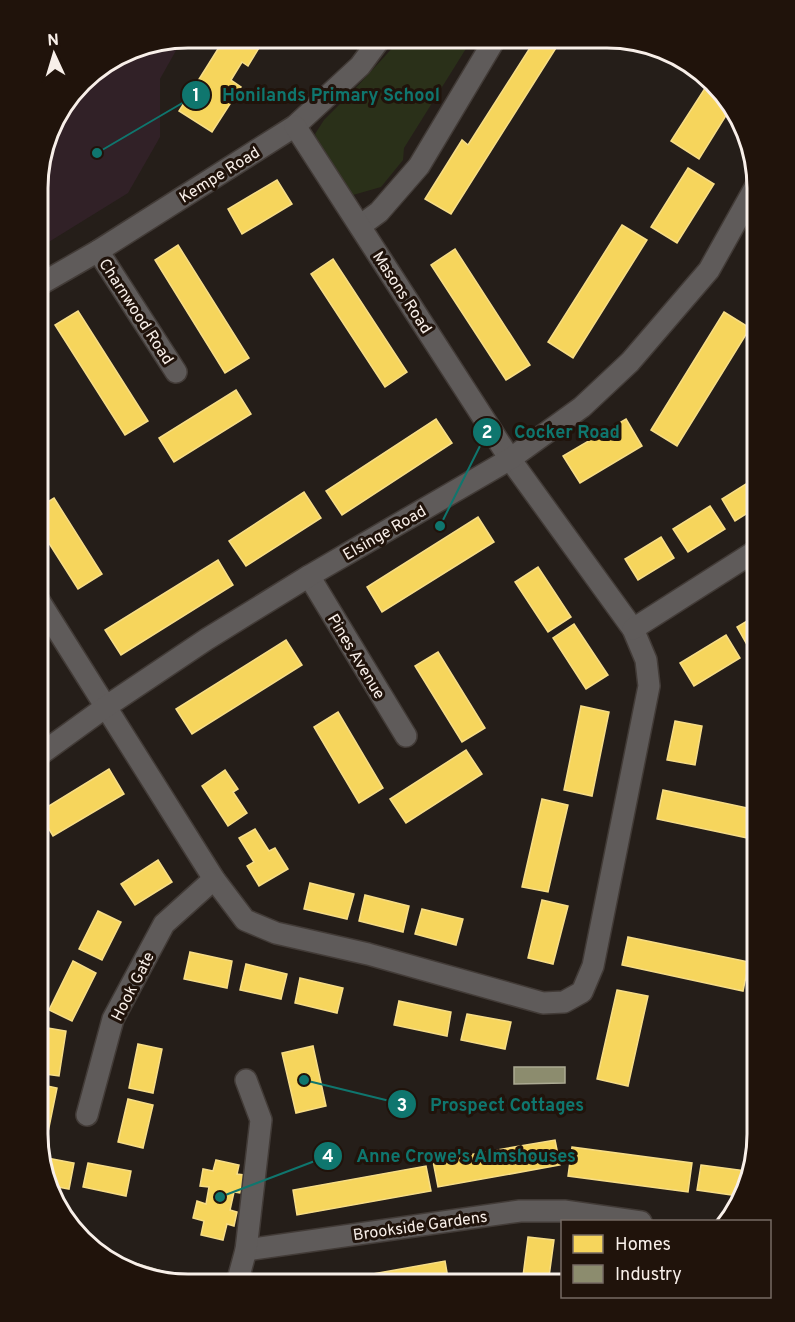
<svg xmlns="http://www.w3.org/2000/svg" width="795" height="1322" font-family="Overpass,sans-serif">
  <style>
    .education { fill: #312127 }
    .green { fill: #2a3019 }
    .homes { fill: #f6d55c; stroke: #f7dd86; stroke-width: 1.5 }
    .industry { fill: #8c8c6e; stroke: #acaa93; stroke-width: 1.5 }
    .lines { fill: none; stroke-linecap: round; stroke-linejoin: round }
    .minor-casing { stroke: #423b37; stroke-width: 24 }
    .minor { stroke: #5f5b5a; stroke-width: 21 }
    .labels { text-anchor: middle; stroke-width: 6; stroke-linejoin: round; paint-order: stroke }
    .street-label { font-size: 16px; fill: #f8efe9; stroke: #20130b }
    .rim { fill: none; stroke: #f8efe9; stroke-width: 3 }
    .leader { fill: none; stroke: #0f766e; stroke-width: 2 }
    .callout-dot { fill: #0f766e; stroke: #20130b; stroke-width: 2 }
    .mark-label { font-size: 18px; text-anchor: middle; font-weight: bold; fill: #fff }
    .callout-label { font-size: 18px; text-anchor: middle; font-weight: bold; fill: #0f766e; stroke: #20130b; stroke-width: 6; stroke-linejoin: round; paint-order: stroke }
  </style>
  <rect width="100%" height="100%" fill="#251e19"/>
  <path class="education" d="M183,38L160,79V137L128,193L39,248V169L53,121L88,75L131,49Z"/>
  <path class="green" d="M400,39H472L404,148L403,160L381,187L353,195L324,154L315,134L324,120L352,92L397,43Z"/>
  <g class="homes">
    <path d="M217,38H265L248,66L242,62L231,80L241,87L212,132L179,111L223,41Z"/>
    <path d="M535,40H561L451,214L425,199L462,140L468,145Z"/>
    <path d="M709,82L730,109L699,159L671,141Z"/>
    <path d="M688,168L714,184L677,243L651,227Z"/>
    <path d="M277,180L292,204L242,234L228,209Z"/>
    <path d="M622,225L647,240L573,358L548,342Z"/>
    <path d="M178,245L249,358L225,373L155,260Z"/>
    <path d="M455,249L530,365L506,380L431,265Z"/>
    <path d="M333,259L407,372L385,387L311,274Z"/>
    <path d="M78,311L148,421L125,435L55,325Z"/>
    <path d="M724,312L750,328L677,446L651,430Z"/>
    <path d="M236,390L251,414L174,462L159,438Z"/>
    <path d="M436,419L452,443L342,515L326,491Z"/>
    <path d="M626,419L642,446L580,483L563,456Z"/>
    <path d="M757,477V507L735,521L722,499Z"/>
    <path d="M304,492L321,518L246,566L229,541Z"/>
    <path d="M54,498L102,574L78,589L38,526V508Z"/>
    <path d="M710,506L725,529L688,552L673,529Z"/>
    <path d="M478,517L494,542L382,612L367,587Z"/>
    <path d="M661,537L674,558L638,580L625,559Z"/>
    <path d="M218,560L233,585L121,655L105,630Z"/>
    <path d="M538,567L571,617L548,632L515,582Z"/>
    <path d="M757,615V645L750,650L737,627Z"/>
    <path d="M574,624L608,675L586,689L553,638Z"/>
    <path d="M726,635L740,658L694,686L680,663Z"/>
    <path d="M286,640L302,665L192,734L176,709Z"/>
    <path d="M438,652L485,728L462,742L415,666Z"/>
    <path d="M581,706L609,712L592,796L564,790Z"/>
    <path d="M338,712L383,788L359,803L314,727Z"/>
    <path d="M675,721L702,726L695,765L667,760Z"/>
    <path d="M466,750L482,774L406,823L390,799Z"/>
    <path d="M109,769L124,794L53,836L39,812Z"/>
    <path d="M225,770L238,789L233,792L247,813L228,826L202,786Z"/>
    <path d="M663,790L757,810V840L657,819Z"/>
    <path d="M542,799L568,805L548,892L522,887Z"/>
    <path d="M255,829L269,851L275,848L288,869L259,886L247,866L254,862L239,838Z"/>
    <path d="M158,860L172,882L135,905L121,884Z"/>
    <path d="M310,883L354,894L347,919L304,909Z"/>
    <path d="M365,895L409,906L403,932L359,921Z"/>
    <path d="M542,900L568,906L553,964L528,958Z"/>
    <path d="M422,909L463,919L456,945L415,934Z"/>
    <path d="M98,911L121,922L102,960L79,949Z"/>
    <path d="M628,937L749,962L743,991L622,965Z"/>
    <path d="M190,952L232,961L227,988L184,979Z"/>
    <path d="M73,961L96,973L72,1021L49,1010Z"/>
    <path d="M246,964L287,974L281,999L240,990Z"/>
    <path d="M300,978L343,988L337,1013L295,1003Z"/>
    <path d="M617,990L648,996L628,1086L597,1079Z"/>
    <path d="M399,1001L451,1012L447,1036L394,1025Z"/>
    <path d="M467,1014L511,1022L505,1049L461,1040Z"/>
    <path d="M42,1027L66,1031L59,1076L38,1073V1052Z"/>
    <path d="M138,1044L162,1049L153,1093L129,1088Z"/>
    <path d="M313,1046L326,1106L296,1113L282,1053Z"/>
    <path d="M38,1084L57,1088L48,1132L38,1129Z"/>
    <path d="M128,1099L153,1105L143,1148L118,1142Z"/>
    <path d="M555,1140L560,1165L438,1187L433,1161Z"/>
    <path d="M572,1147L692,1163L688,1192L568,1176Z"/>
    <path d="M42,1157L74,1163L69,1189L48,1185Z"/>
    <path d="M216,1160L239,1165L237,1174L244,1175L240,1193L234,1192L230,1210L237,1212L234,1226L227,1224L223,1240L201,1235L204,1221L193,1218L197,1201L206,1204L209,1187L200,1186L203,1169L213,1171Z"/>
    <path d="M88,1163L131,1171L126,1196L83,1187Z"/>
    <path d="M701,1165L747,1171L738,1196L697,1190Z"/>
    <path d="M426,1166L431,1191L297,1215L293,1190Z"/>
    <path d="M528,1237L554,1240L548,1284H522Z"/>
    <path d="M445,1261L449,1284H317Z"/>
  </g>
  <g class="industry">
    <path d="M514,1067H565V1083L514,1084Z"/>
    <path d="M94,1251L182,1277L179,1283H168L96,1253Z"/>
  </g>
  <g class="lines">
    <defs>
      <g id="minor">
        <path d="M360,226L379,212L419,166L495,39"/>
        <path d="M98,251L176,372"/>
        <path d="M39,285L98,251L295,126L360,66L380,39"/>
        <path d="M309,576L406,736"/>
        <path d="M38,599L214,879L245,920L276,933L368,954L543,1003L564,1002L582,992L593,966L649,686L646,660L633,629L510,459L295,126"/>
        <path d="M633,629L757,550"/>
        <path d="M38,756L107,706L207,639L309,576L510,459L582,407L630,362L709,270L757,184"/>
        <path d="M87,1115L113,1019L164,924L214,879"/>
        <path d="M246,1250L520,1211H564L641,1222"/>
        <path d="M237,1283L246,1250L261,1120L246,1080"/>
      </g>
    </defs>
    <use href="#minor" class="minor-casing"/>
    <use href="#minor" class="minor"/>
  </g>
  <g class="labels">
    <g class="street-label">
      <text transform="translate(219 174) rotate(-32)" y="6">Kempe Road</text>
      <text transform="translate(403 292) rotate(57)" y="6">Masons Road</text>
      <text transform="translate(137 311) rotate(57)" y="6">Charnwood Road</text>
      <text transform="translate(384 532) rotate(-30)" y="6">Elsinge Road</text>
      <text transform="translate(357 656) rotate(59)" y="6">Pines Avenue</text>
      <text transform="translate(132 986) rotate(-63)" y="6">Hook Gate</text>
      <text transform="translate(420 1225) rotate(-8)" y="6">Brookside Gardens</text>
    </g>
  </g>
  <path d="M0 0H795V1322H0ZM188 48H607A140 140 0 0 1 747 188V1134A140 140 0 0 1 607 1274H188A140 140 0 0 1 48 1134V188A140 140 0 0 1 188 48Z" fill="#20130b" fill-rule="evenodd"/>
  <path class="rim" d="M188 48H607A140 140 0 0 1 747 188V1134A140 140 0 0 1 607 1274H188A140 140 0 0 1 48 1134V188A140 140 0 0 1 188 48Z"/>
  <path class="leader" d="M97 153L196 95M440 526L487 432M304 1080L402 1104M220 1197L328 1156"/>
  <g class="callout-dot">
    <circle cx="97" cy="153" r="6"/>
    <circle cx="440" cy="526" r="6"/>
    <circle cx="304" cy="1080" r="6"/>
    <circle cx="220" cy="1197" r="6"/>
    <circle cx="196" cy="95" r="15"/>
    <circle cx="487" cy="432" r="15"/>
    <circle cx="402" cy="1104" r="15"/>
    <circle cx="328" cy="1156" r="15"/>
  </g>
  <g class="mark-label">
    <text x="196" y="101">1</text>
    <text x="487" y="438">2</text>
    <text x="402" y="1111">3</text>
    <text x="328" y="1162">4</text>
  </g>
  <g class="callout-label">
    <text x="331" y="101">Honilands Primary School</text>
    <text x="567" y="438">Cocker Road</text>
    <text x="507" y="1111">Prospect Cottages</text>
    <text x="466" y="1162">Anne Crowe's Almshouses</text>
  </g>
  <rect x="561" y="1220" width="210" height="78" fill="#20130b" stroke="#766b64" stroke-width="1.5"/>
  <rect x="573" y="1235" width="30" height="18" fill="#f6d55c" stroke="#766b64" stroke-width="1.5"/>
  <text x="615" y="1250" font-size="18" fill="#f8efe9">Homes</text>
  <rect x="573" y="1265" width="30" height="18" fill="#8c8c6e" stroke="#766b64" stroke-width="1.5"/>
  <text x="615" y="1280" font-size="18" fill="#f8efe9">Industry</text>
  <g transform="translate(54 54) rotate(356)" stroke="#20130b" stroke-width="4.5" paint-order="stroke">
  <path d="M0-4.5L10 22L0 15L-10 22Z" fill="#f8efe9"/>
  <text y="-9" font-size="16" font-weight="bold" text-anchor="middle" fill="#f8efe9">N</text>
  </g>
</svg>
